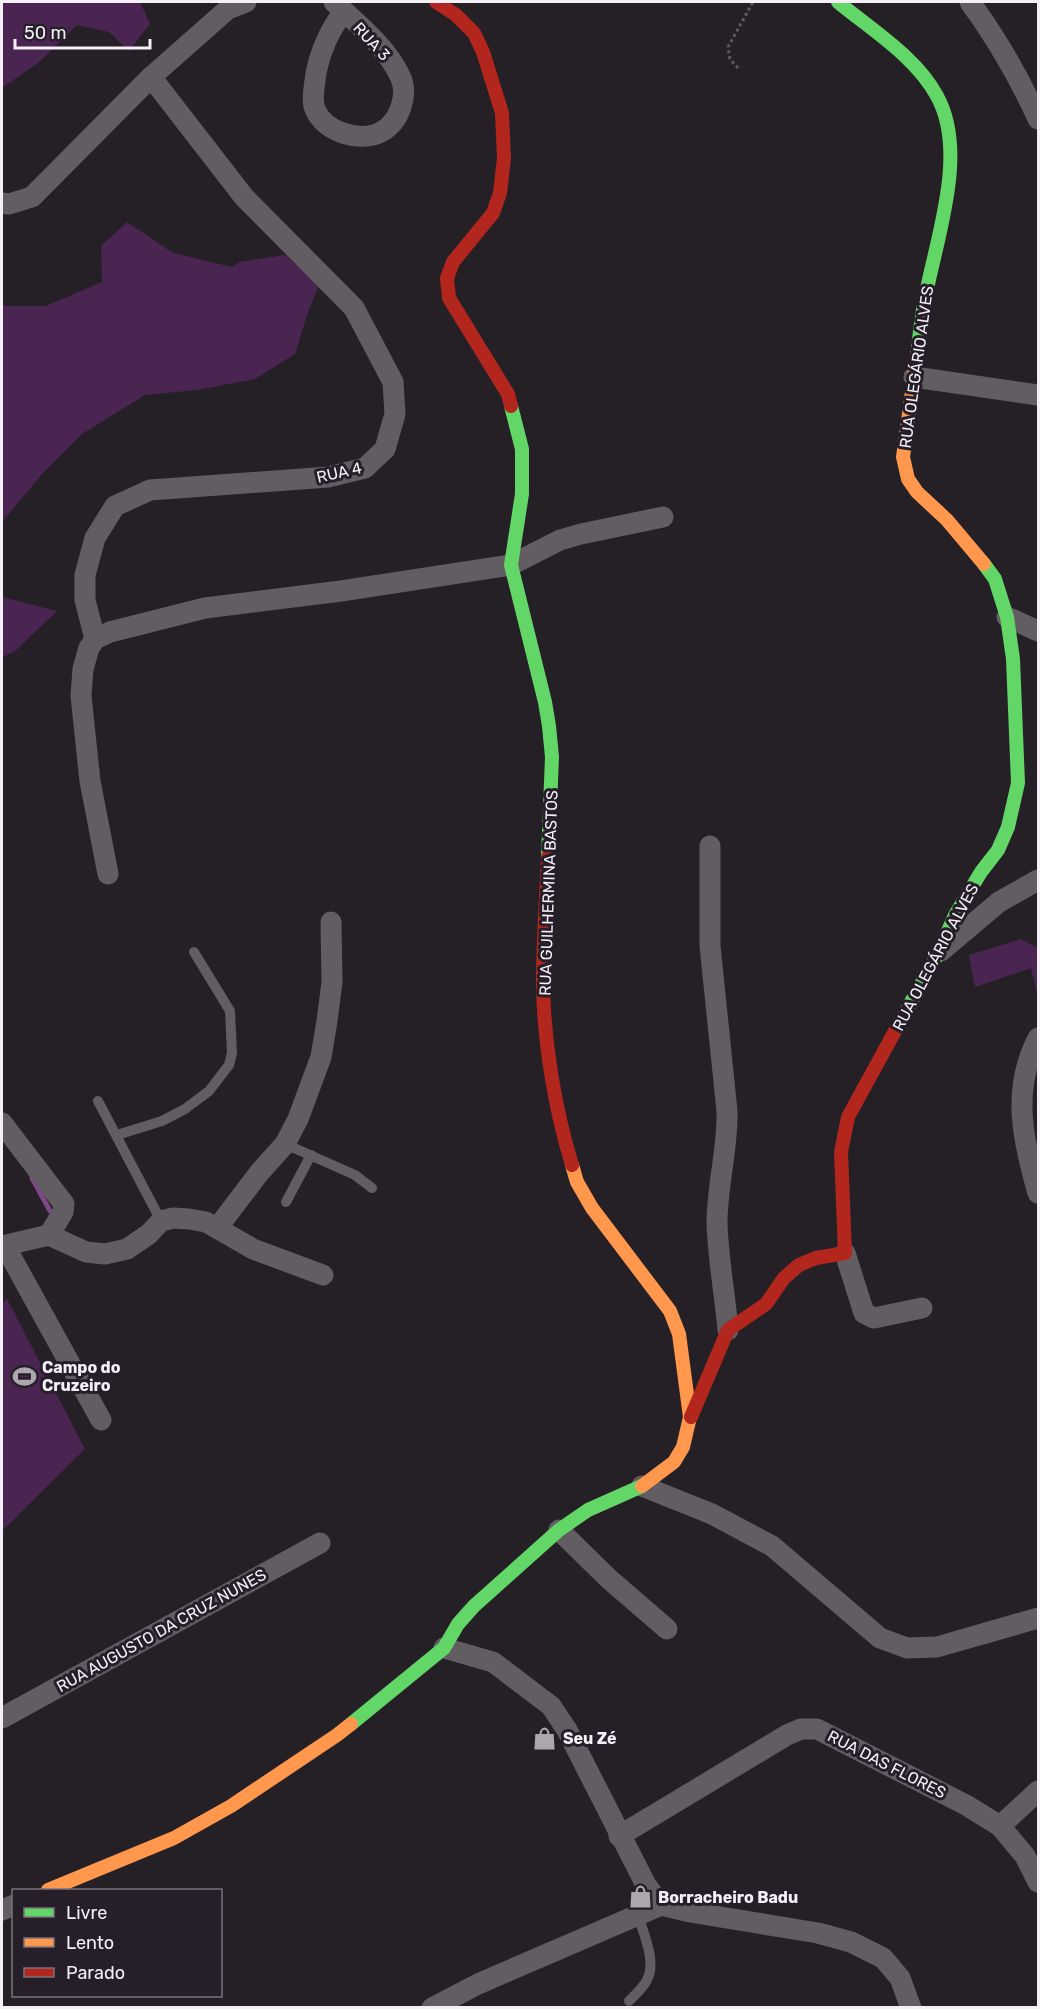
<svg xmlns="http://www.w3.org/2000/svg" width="1040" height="2009" font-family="Rubik,sans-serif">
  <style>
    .green { fill: #4a2552 }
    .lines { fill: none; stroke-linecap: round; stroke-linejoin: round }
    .stream { stroke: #7b4787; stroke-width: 5 }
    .path { stroke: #5c5a5d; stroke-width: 3; stroke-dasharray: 3 3; stroke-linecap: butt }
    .lane { stroke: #615d62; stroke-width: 10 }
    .street { stroke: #615d62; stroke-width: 21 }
    .fast { stroke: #63d668; stroke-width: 14 }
    .slow { stroke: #ff974d; stroke-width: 14 }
    .jam { stroke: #b3261e; stroke-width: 14 }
    .labels { text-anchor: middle; stroke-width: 6; stroke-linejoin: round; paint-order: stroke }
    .street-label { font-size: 16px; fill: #f5f0f7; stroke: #261e28 }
    .poi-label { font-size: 16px; font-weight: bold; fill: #f5f0f7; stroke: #261e28; text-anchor: start }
  </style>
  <rect width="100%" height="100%" fill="#252026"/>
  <g class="green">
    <path d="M2,2H140L150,24L129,51L109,32L77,25L39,62L2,88Z"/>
    <path d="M127,222L173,253L232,267L239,262L285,255L319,285L308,312L295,354L255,379L197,390L145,395L82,434L43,473L2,522V306H46L102,282L101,246Z"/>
    <path d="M2,597L57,611L14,652L2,657Z"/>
    <path d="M1021,939L1038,948V997L1031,968L975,987L969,955Z"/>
    <path d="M7,1299L85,1449L2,1531V1303Z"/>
  </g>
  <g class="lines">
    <path class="stream" d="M32,1178L50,1211"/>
    <path class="path" d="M738,68L730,59L728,47L753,2"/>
    <g class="lane">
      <path d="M98,1101L161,1221"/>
      <path d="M117,1135L162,1121L185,1109L209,1091L229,1065L232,1053L230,1011L194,952"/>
      <path d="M285,1144L355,1175L372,1188"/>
      <path d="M286,1202L311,1155"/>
      <path d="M629,2001C635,1995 643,1988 647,1980C657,1961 643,1933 638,1915"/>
    </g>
    <g class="street">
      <path d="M334,2C357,24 386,46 400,76C409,94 400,122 381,132C360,143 324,132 315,109C311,100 315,83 316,73C321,49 329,31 344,11"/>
      <path d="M970,2C997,39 1019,77 1038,119"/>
      <path d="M2,203L9,204L32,197L151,77L228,9L246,2"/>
      <path d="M914,377L1038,395"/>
      <path d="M1007,617L1038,631"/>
      <path d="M95,639L85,600V575L95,538L115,506L150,490L328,477L365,468L385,449L395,414L393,382L354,308L244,197L151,77"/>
      <path d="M710,846V946L727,1111C728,1149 717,1185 717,1223C718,1258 725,1295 728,1330"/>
      <path d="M108,874L90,781L81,696L83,669L89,648L95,639L110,632L205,608L341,591L511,565L560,540L581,534L663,517"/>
      <path d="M941,951L999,902L1038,880"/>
      <path d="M1038,1038C1011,1090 1023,1141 1038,1193"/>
      <path d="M2,1123L64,1204L63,1212L49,1235"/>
      <path d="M218,1227L259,1173L285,1144L298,1119L321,1057L327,1021L332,982L331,922"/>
      <path d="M2,1246L49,1235L86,1252L105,1254L127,1249L149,1234L161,1221L173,1218L189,1219L206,1222L253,1249L323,1275"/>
      <path d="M5,1246L101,1420"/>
      <path d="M845,1253L864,1313L874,1318L922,1308"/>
      <path d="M642,1486L712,1514L772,1546L880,1638L907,1648L937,1647L1038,1618"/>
      <path d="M559,1530L609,1579L667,1629"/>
      <path d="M444,1648L493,1662L551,1706L567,1730L646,1885L661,1905L690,1912L818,1933L851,1942L883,1958L900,1978L911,2008"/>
      <path d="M2,1718L320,1543"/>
      <path d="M1000,1826L1038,1791"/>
      <path d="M619,1836L787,1735L801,1729H817L966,1805L1000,1826L1025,1856L1038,1882"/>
      <path d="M2,1910L14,1905"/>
      <path d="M432,2008L478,1984L661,1905"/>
    </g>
    <g class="fast">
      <path d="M838,2C872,30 916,57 937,96C968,152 937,236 926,294C922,312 920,330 918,348"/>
      <path d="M511,406L522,449V494L511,565L545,702L549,726L552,757L548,857"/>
      <path d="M906,1011L938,954L955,915L981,872L998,850L1008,827L1018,783L1013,659L1007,617L995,579L984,564"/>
      <path d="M351,1724L444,1648L458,1624L474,1606L559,1530L588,1510L642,1486"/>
    </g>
    <g class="slow">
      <path d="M918,348L903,457L908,479L917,492L947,520L984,564"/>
      <path d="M572,1165L577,1182L592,1208L670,1311L679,1334L690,1417L683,1447L674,1462L642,1486"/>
      <path d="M48,1890L174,1838L231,1806L337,1735L351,1724"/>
    </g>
    <g class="jam">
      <path d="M436,2L456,15L474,33L483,52L502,113L504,158L500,193L493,213L453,262L447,278L449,298L508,394L511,406"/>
      <path d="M548,857C546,900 543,943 543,985C544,1044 555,1109 572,1165"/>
      <path d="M691,1417L728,1330L766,1304L784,1278L799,1265L816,1258L845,1253L841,1152L848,1117L906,1011"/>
    </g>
  </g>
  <defs>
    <symbol id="stadium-bare" viewBox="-9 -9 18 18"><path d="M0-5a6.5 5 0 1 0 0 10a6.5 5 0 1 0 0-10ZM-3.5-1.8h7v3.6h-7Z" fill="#aca7ae" stroke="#261e28" stroke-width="2.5" paint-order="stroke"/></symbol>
    <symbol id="shop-bare" viewBox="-9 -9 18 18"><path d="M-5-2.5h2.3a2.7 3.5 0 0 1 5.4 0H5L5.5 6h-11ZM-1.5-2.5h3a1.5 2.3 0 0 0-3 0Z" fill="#aca7ae" stroke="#261e28" stroke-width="2.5" paint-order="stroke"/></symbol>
  </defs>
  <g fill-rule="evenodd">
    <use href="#stadium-bare" x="8" y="1360" width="33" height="33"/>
    <use href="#shop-bare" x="528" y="1722" width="33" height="33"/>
    <use href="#shop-bare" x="624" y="1880" width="33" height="33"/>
  </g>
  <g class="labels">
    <g class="street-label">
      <text transform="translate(372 41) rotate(47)" y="6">RUA 3</text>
      <text transform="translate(916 367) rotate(-82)" y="6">RUA OLEGÁRIO ALVES</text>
      <text transform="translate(339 472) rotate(-13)" y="6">RUA 4</text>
      <text transform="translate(548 893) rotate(-88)" y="6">RUA GUILHERMINA BASTOS</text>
      <text transform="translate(935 957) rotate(-62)" y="6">RUA OLEGÁRIO ALVES</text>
      <text transform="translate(161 1630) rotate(-29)" y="6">RUA AUGUSTO DA CRUZ NUNES</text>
      <text transform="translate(887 1764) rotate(27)" y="6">RUA DAS FLORES</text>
    </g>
    <g class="poi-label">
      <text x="42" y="1373">Campo do<tspan x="42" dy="18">Cruzeiro</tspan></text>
      <text x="563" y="1744">Seu Zé</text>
      <text x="658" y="1903">Borracheiro Badu</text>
    </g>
  </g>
  <rect width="1040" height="2009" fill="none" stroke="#f5f0f7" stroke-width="6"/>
  <rect x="12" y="1889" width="210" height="108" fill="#261e28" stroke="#79727b" stroke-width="1.5"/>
  <rect x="24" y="1908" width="30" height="9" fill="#63d668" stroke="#79727b" stroke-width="1.5"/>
  <text x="66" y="1919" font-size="18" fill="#f5f0f7">Livre</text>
  <rect x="24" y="1938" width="30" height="9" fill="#ff974d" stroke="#79727b" stroke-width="1.5"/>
  <text x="66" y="1949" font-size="18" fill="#f5f0f7">Lento</text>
  <rect x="24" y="1968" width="30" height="9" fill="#b3261e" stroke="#79727b" stroke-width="1.5"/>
  <text x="66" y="1979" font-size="18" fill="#f5f0f7">Parado</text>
  <path d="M15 39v9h135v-9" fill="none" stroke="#f5f0f7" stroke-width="3"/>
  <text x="24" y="39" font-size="18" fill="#f5f0f7" stroke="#261e28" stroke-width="4.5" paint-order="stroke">50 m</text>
</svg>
